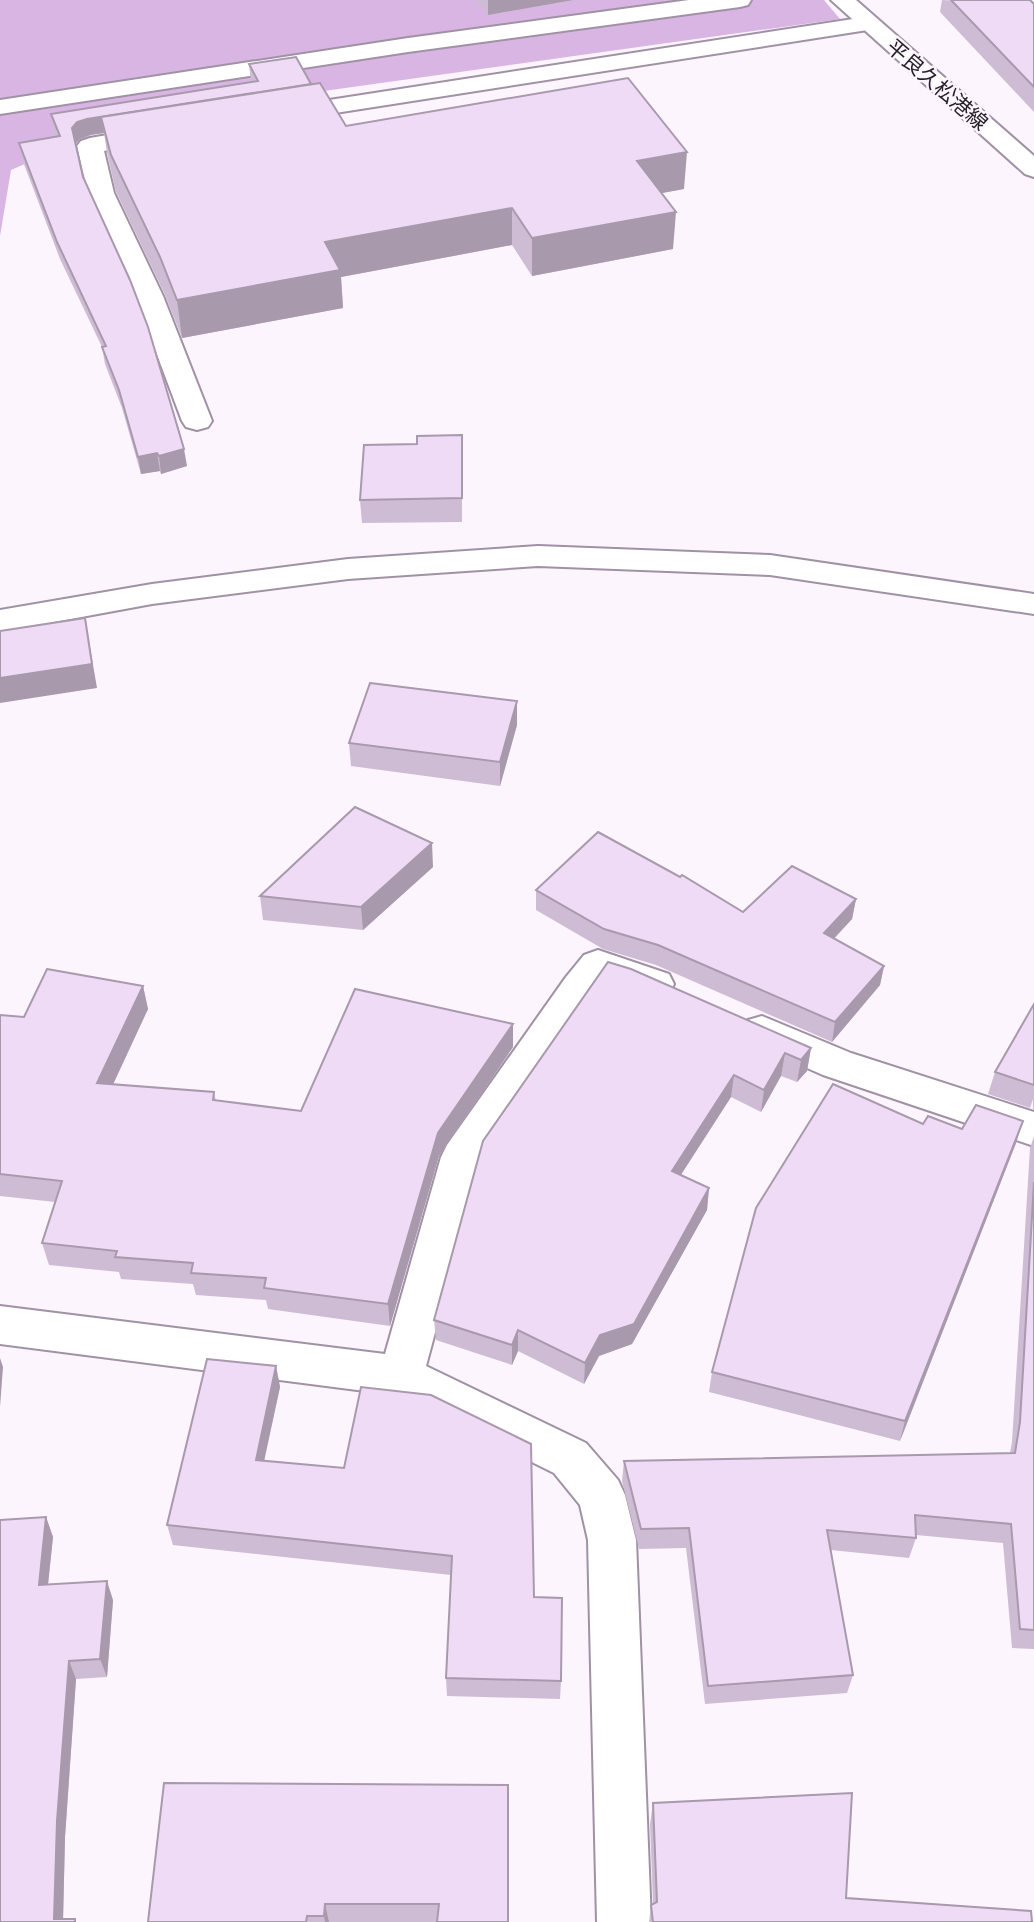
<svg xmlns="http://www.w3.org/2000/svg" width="1034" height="1922" font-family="'Titillium Web','Noto Sans JP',sans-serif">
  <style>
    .green { fill: #d9b5e4 }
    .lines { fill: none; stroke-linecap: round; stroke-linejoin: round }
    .street-casing { stroke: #a091a4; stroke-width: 4 }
    .secondary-casing { stroke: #a091a4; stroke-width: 4 }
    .street { fill: #fff; fill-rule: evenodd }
    .secondary { fill: #fff; fill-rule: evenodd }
    .wall { fill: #cebcd4 }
    .shaded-wall { fill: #a899ac }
    .building { fill: #f0dbf6; stroke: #a899ac; stroke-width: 2 }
    .labels { text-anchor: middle; stroke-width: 5; stroke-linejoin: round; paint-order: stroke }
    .far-street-label { font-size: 21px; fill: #262028; stroke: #fcf5fe }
  </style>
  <rect width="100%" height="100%" fill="#fcf5fe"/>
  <path class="green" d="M0,0H824L840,19L131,118L11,170L0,236Z"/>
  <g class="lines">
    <defs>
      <g id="street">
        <path d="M689,0H751L748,5L740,7L408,52L0,114V100L408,38Z"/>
        <path d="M866,17L874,19L878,24L874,29L284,121L275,119L272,114L275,109L284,107Z"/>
        <path d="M159,126L168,129L172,134L168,139L104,151L114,193L163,296L212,421L208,427L197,430L186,427L182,421L135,296L88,193L77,146L81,141L90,138Z"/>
        <path d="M598,950L669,974L674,984L669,994L655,999L606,983L481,1162L426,1366L586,1443L618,1480L625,1495L636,1540L651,1922H597L588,1540L580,1505L554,1473L396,1395L0,1344V1306L385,1354L441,1157L447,1145L566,977L584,955Z"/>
        <path d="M762,1016L851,1053L1034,1112V1146L823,1075L748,1042L742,1031L748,1020Z"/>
      </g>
      <g id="secondary">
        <path d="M831,0H856L1034,156V177L1025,174Z"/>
        <path d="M538,546L770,555L1034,594V614L770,575L538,566L348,579L152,604L0,632V610L152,584L348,559Z"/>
      </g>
    </defs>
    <use href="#street" class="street-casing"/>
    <use href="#secondary" class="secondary-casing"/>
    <use href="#street" class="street"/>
    <use href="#secondary" class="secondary"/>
  </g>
  <g class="wall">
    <path d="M476,0H573L488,15Z"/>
    <path d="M942,0L1034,4V112L940,12Z"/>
    <path d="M249,64L311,84L346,126L684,189L661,193L673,249L532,276L512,245L341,277L343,308L182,338L165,295L116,192L107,153L104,133L90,135L80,139L76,144L83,177L187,466L161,474L160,471L141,474L122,408L105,364L102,347L60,259L22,159L19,143L56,137L54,130L51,114L251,82Z"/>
    <path d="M417,444L462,459V522L362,523L360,500Z"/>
    <path d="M517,725L500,786L351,766L349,743Z"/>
    <path d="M433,867L363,930L263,920L260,896Z"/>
    <path d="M536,890L743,912L856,899L852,919L834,939L884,966L880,985L832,1042L656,965L603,949L536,910Z"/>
    <path d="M608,962L811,1048L807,1071L797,1082L781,1076L761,1112L731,1097L681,1175L709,1188L707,1210L632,1344L599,1356L584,1384L518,1351L512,1365L436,1340L434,1320Z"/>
    <path d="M143,986L148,1009L113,1084L214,1092L216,1101L301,1111L513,1047L439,1156L390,1326L268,1309L266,1300L196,1295L193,1284L121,1279L119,1272L49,1265L42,1243L55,1202L0,1196V1015L24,1017Z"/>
    <path d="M1034,1004V1110L1033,1109V1099L1030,1108L988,1094L995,1072Z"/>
    <path d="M923,1124L962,1129L1016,1143L900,1441L709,1392L712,1372Z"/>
    <path d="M1034,1136V1649L1012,1648L1003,1543L916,1535V1538L909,1558L831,1550L853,1675L847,1693L705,1704L686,1548L639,1549L622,1481L624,1461L1010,1453L1012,1442L1030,1148Z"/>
    <path d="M276,1366L280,1387L264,1460L534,1597L561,1681L560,1699L447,1696L446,1678L451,1575L173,1545L167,1525Z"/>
    <path d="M46,1517L53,1537L48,1584L113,1600L107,1677L76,1679L65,1837L63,1919L0,1922Z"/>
    <path d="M164,1783L508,1922H148Z"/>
    <path d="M653,1803L846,1898L1032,1922H649L651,1905L653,1904L650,1824Z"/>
  </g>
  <g class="shaded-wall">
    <path d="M488,0H573L488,15Z"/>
    <path d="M101,117L104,133L90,135L80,139L75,144L72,128L77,122L87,119Z"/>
    <path d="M687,152L684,189L635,198L637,161Z"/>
    <path d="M512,208V245L341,277L343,308L182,338L177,300L325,242Z"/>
    <path d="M676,212L673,249L532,276V238Z"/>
    <path d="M184,449L187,466L161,474L159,456Z"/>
    <path d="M157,453L160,471L141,474L138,457Z"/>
    <path d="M85,618L97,688L0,703V678Z"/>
    <path d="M517,701V725L500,786V762Z"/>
    <path d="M432,843L433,867L363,930L361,907Z"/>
    <path d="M856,899L852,919L820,953L824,933Z"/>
    <path d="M884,966L880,985L832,1042L835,1022Z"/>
    <path d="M143,986L148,1009L103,1106L97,1083Z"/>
    <path d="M513,1024V1047L439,1156L390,1326L388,1304L438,1133Z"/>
    <path d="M811,1048L807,1071L797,1082L801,1060Z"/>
    <path d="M785,1053L781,1076L761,1112L764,1090Z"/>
    <path d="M734,1075L731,1097L669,1193L672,1171Z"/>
    <path d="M1023,1121L1016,1143L900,1441L905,1421Z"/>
    <path d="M709,1188L707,1210L632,1344L599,1356L584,1384L585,1363L600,1335Z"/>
    <path d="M518,1330V1351L512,1365V1345Z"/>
    <path d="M0,1358L3,1367L0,1407Z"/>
    <path d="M276,1366L280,1387L260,1480L256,1460Z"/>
    <path d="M46,1517L53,1537L46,1603L39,1585Z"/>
    <path d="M107,1581L113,1600L107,1677L100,1659Z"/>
    <path d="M69,1661L76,1679L65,1837L63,1922L54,1919L57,1821Z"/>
    <path d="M325,1904L329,1922H325L324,1916Z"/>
  </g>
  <g class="building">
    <path d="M951,0H1030L1034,4V87Z"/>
    <path d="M296,57L311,84L87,119L77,122L72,128L83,177L130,280L148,327L184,449L159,456L157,453L138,457L119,390L102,347L106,346L57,242L19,143L60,136L51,114L258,81L249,64Z"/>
    <path d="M628,78L687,152L637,161L676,212L532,238L512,208L325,242L340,270L177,300L160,257L111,155L101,117L320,83L346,126Z"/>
    <path d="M462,435V498L360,500L364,445L417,444V436Z"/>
    <path d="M85,618L92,664L0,678V631Z"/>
    <path d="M370,683L517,701L500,762L349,743Z"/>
    <path d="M355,807L432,843L361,907L260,896Z"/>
    <path d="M598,832L680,877L682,875L743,912L792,866L856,899L824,933L884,966L835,1022L658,945L604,929L536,890Z"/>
    <path d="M608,962L631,969L811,1048L801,1060L785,1053L764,1090L734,1075L672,1171L709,1188L634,1324L600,1335L585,1363L518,1330L512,1345L434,1320L483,1141Z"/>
    <path d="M47,969L143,986L97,1083L214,1092L213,1100L301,1111L355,989L513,1024L438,1133L388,1304L264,1288L266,1278L191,1273L193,1263L115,1257L117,1251L42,1243L62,1181L0,1174V1015L24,1017Z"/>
    <path d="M1034,1004V1085L995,1072Z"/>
    <path d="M833,1084L923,1124L928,1116L962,1129L976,1105L1023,1121L905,1421L712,1372L756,1208Z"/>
    <path d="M1034,1182V1630L1020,1629L1011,1524L915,1515L916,1538L827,1530L853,1675L708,1686L689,1528L641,1529L624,1461L1015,1453L1020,1422Z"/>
    <path d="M207,1359L276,1366L256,1460L344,1468L361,1387L431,1395L531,1444L534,1597L562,1598L561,1681L446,1678L452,1556L167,1525Z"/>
    <path d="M46,1517L39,1585L107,1581L100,1659L69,1661L57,1821L54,1919H75V1922H0V1520Z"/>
    <path d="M164,1783L508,1785V1922H437L439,1904H325L324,1916H307L306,1922H148Z"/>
    <path d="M852,1793L846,1898L1031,1911L1032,1922H653L651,1905L657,1902L653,1803Z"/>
  </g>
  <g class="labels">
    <g class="far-street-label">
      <text transform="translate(937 85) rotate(41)" y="7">平良久松港線</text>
    </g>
  </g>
</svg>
